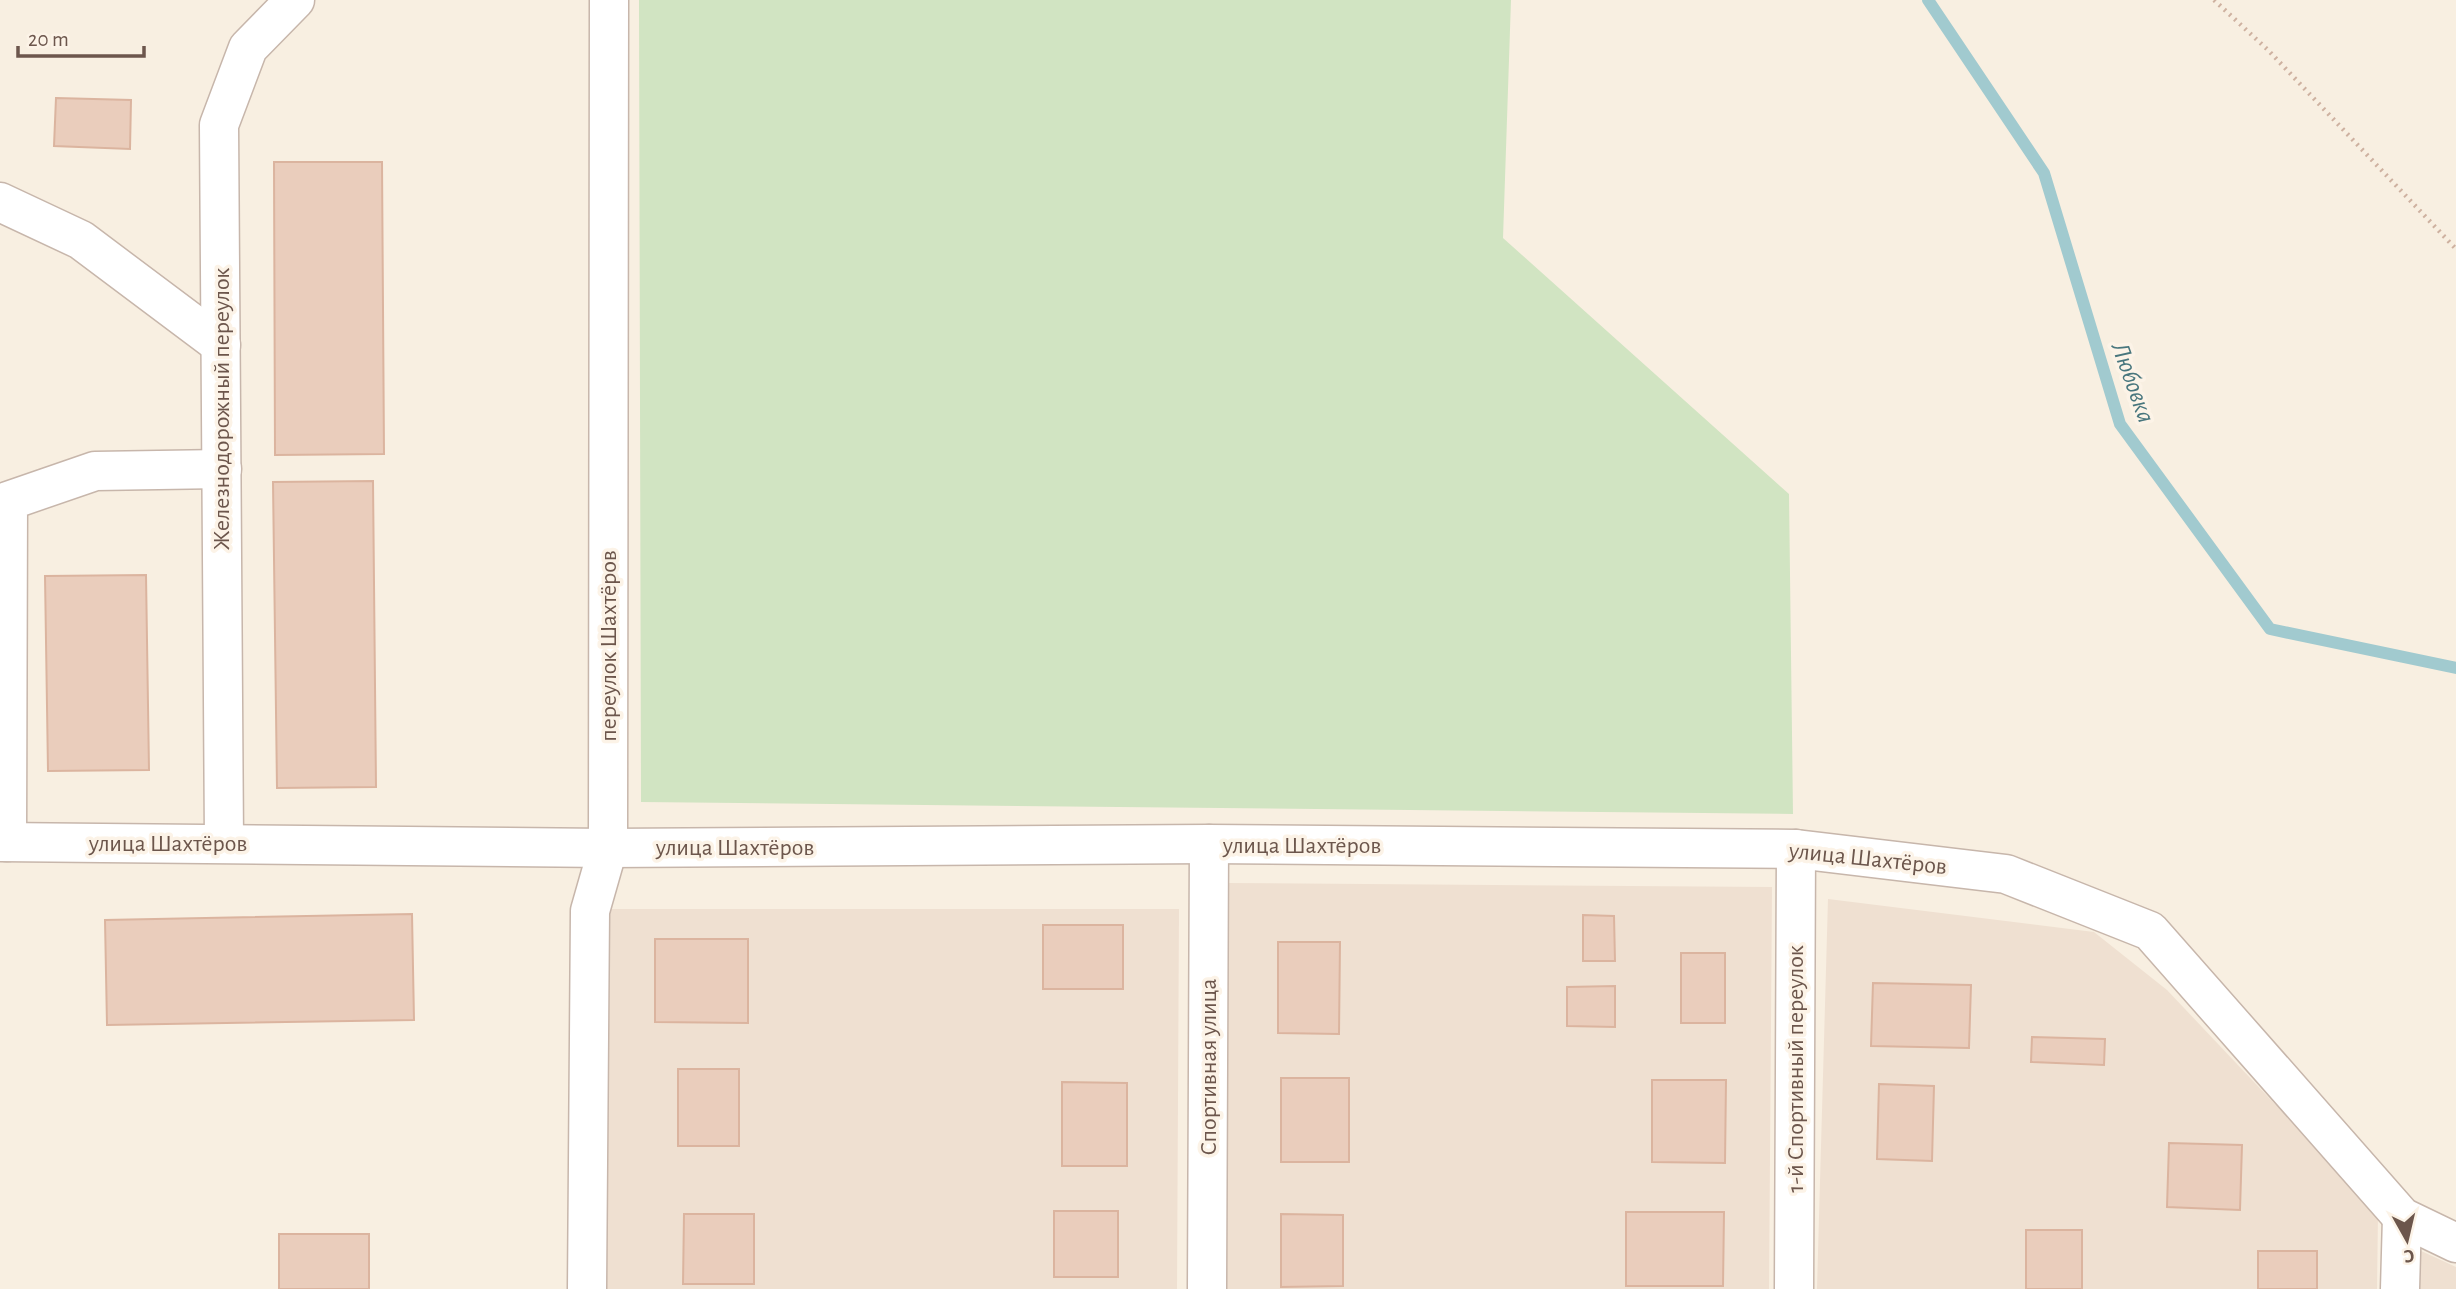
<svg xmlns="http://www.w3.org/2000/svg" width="2456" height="1289" font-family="'Alegreya Sans',sans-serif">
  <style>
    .residential { fill: #efe0d1 }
    .green { fill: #d1e4c2 }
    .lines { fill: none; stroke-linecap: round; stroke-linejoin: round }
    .stream { stroke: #a1cacf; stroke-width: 12 }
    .building { fill: #eacdbc; stroke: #dbb49f; stroke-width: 2 }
    .minor-casing { stroke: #c7b6ab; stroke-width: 41 }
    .path { stroke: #ceb1a0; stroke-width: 4.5; stroke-dasharray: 2 5; stroke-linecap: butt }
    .minor { stroke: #fff; stroke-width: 38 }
    .labels { text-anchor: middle; stroke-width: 7; stroke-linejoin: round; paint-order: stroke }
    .street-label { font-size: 24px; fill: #6c564c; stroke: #fcf3e7 }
    .water-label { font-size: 26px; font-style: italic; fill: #48767d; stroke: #fcf3e7 }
  </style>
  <rect width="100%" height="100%" fill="#f8efe1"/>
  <g class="residential">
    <path d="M1227,883L1772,887L1769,1289H1225Z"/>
    <path d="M1828,899L2094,932L2167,990L2378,1213L2377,1289H1817Z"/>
    <path d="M604,909H1179L1177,1289H604Z"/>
    <path d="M2419,1250L2456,1267V1289H2419Z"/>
  </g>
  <path class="green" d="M639,0H1511L1503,238L1789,494L1793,814L641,802Z"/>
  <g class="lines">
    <path class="stream" d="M1928,0L2044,173L2120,424L2270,629L2456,668"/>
  </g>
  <g class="building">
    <path d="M56,98L131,100L130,149L54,146Z"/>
    <path d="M274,162H382L384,454L275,455Z"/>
    <path d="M373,481L376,787L277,788L273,482Z"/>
    <path d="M146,575L149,770L48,771L45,576Z"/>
    <path d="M412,914L414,1020L107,1025L105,920Z"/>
    <path d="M1583,915L1614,916L1615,961H1583Z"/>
    <rect x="1043" y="925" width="80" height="64"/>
    <path d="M655,939H748V1023L655,1022Z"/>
    <path d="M1278,942H1340L1339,1034L1278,1033Z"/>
    <rect x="1681" y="953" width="44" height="70"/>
    <path d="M1873,983L1971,985L1969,1048L1871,1046Z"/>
    <path d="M1615,986V1027L1567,1026V987Z"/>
    <path d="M2032,1037L2105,1039L2104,1065L2031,1062Z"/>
    <rect x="678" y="1069" width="61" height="77"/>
    <rect x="1281" y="1078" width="68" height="84"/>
    <path d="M1652,1080H1726L1725,1163L1652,1162Z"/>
    <path d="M1062,1082L1127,1083V1166H1062Z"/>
    <path d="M1879,1084L1934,1086L1932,1161L1877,1159Z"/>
    <path d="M2169,1143L2242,1145L2240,1210L2167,1207Z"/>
    <rect x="1054" y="1211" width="64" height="66"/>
    <path d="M1626,1212H1724L1723,1286H1626Z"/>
    <path d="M684,1214H754V1284H683Z"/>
    <path d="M1281,1214L1343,1215V1286L1281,1287Z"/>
    <rect x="2026" y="1230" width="56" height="59"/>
    <rect x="279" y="1234" width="90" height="55"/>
    <rect x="2258" y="1251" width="59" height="38"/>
  </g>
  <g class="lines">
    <defs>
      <g id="minor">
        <path d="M0,202L81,240L221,345"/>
        <path d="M0,842L608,848L1209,844L1796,849L2006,874L2150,931L2402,1217L2456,1243"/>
        <path d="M7,842L8,501L95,471L222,469"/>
        <path d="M224,843L219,125L248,48L295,0"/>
        <path d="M587,1289L590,911L608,848L609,0"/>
        <path d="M1207,1289L1209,844"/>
        <path d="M1794,1289L1796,849"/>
        <path d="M2400,1289L2402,1217"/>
      </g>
    </defs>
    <use href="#minor" class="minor-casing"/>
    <path class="path" d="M2214,0L2268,50L2456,249"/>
    <use href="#minor" class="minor"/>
  </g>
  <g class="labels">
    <g class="street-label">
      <text transform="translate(221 409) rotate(-90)" y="8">Железнодорожный переулок</text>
      <text transform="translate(608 646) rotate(-90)" y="8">переулок Шахтёров</text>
      <text x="168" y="851">улица Шахтёров</text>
      <text x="1302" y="853">улица Шахтёров</text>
      <text x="735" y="855">улица Шахтёров</text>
      <text transform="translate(1868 858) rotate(6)" y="8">улица Шахтёров</text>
      <text transform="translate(1208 1067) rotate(-90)" y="8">Спортивная улица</text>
      <text transform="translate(1795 1069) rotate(-90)" y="8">1-й Спортивный переулок</text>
    </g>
    <g class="water-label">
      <text transform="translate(2134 382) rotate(70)" y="9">Любовка</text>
    </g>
  </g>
  <g transform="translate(2407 1240) rotate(172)" stroke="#fcf3e7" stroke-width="5" paint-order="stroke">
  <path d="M0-5L12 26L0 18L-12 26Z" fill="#6c564c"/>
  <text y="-10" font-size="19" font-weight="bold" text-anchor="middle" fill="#6c564c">С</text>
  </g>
  <path d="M18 46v10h126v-10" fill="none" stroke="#6c564c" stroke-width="3.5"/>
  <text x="28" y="46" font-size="21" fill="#6c564c" stroke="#fcf3e7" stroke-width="5" paint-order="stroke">20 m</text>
</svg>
